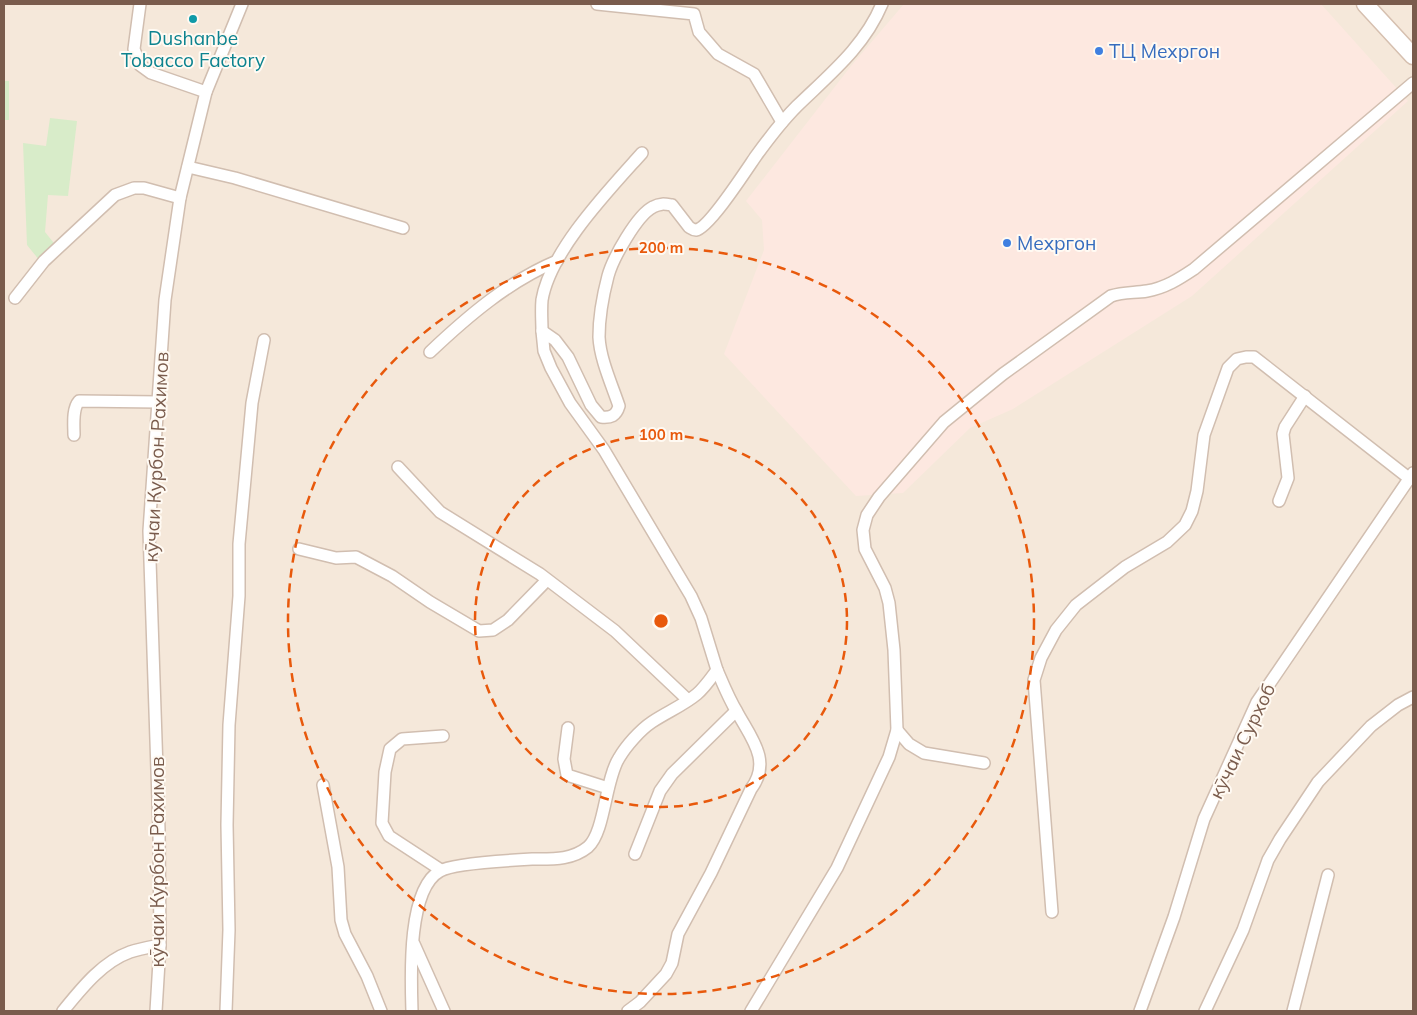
<svg xmlns="http://www.w3.org/2000/svg" width="1417" height="1015" font-family="Mulish,sans-serif">
  <style>
    .residential { fill: #f5e8da }
    .commercial { fill: #fde8e0 }
    .green { fill: #d8ecc9 }
    .lines { fill: none; stroke-linecap: round; stroke-linejoin: round }
    .minor-casing { stroke: #d1beb0; stroke-width: 14 }
    .secondary-casing { stroke: #d6c0b0; stroke-width: 19 }
    .minor { stroke: #fff; stroke-width: 11 }
    .secondary { stroke: #fff; stroke-width: 16 }
    .ring { fill: none; stroke: #e8590c; stroke-width: 2.5; stroke-dasharray: 9 6 }
    .culture-dot { fill: #0f9aa8; stroke: #fffaf3; stroke-width: 2 }
    .shop-dot { fill: #3f7fe0; stroke: #fffaf3; stroke-width: 2 }
    .labels { text-anchor: middle; stroke-width: 4; stroke-linejoin: round; paint-order: stroke }
    .culture-label { font-size: 19px; fill: #0d838f; stroke: #fffaf3 }
    .shop-label { font-size: 19px; fill: #366cbe; stroke: #fffaf3; text-anchor: start }
    .street-label { font-size: 19px; fill: #7a5c4d; stroke: #fffaf3 }
    .centre { fill: #e8590c; stroke: #fffaf3; stroke-width: 2.5 }
    .ring-label { font-size: 15px; text-anchor: middle; font-weight: bold; fill: #e8590c; stroke: #fffaf3; stroke-width: 4; stroke-linejoin: round; paint-order: stroke }
  </style>
  <rect width="100%" height="100%" fill="#fdf6ec"/>
  <rect class="residential" x="4" y="4" width="1409" height="1007"/>
  <path class="commercial" d="M904,4H1321L1408,101L1192,296L1013,409L970,428L903,493L856,496L724,354L764,250L762,220L746,201L851,66Z"/>
  <g class="green">
    <rect x="4" y="81" width="5" height="39"/>
    <path d="M50,118L77,121L68,196L48,195L45,232L57,247L40,261L27,245L23,143L46,146Z"/>
  </g>
  <g class="lines">
    <defs>
      <g id="minor">
        <path d="M140,4L134,49L140,65L151,73L206,92"/>
        <path d="M597,4L694,14L699,32L718,54L754,74L782,122"/>
        <path d="M188,167L235,178L403,228"/>
        <path d="M15,298L44,261L115,195L134,188H144L180,198"/>
        <path d="M542,331C542,321 541,311 542,300C550,251 609,190 642,153"/>
        <path d="M430,352C468,316 509,281 557,261"/>
        <path d="M74,435C74,425 72,409 79,401L158,402"/>
        <path d="M398,467L440,512L540,574L615,631L688,700"/>
        <path d="M1279,501L1288,478L1283,434L1285,427L1305,396"/>
        <path d="M299,549L336,558L356,557L392,576L430,602L479,631L493,630L508,620L547,580"/>
        <path d="M568,728L564,759L567,775L608,788"/>
        <path d="M897,730L909,744L924,753L984,763"/>
        <path d="M323,785L338,867L341,920L345,934L367,976L381,1011"/>
        <path d="M635,854L660,791L672,774L736,711"/>
        <path d="M441,870L389,836L382,823L385,772L390,749L402,739L443,736"/>
        <path d="M1052,912L1034,680L1041,658L1056,630L1076,605L1125,567L1167,542L1185,525L1192,511L1197,491L1204,435L1228,368L1237,359L1246,357H1254L1410,479"/>
        <path d="M414,944L444,1011"/>
        <path d="M63,1011C81,989 102,962 130,952C139,949 150,947 160,945"/>
        <path d="M156,1011L160,945L159,830L149,531L165,300L180,198L206,92L242,4"/>
        <path d="M226,1011L229,930L227,825L229,725L239,596V544L252,403L264,340"/>
        <path d="M412,1011C411,978 407,889 440,871C453,863 515,860 534,859C553,859 572,860 588,847C605,832 605,780 619,758C626,746 640,730 652,722C667,712 684,705 697,694C705,687 711,678 717,670L701,618L691,596L604,450L570,403L551,368L544,351L542,331L555,340L568,357L591,405L601,417C611,418 616,416 619,406C612,385 600,359 599,337C599,317 603,295 608,276C613,258 637,215 653,207C660,203 665,204 672,205L689,227C692,229 693,230 696,230C709,228 747,169 756,156C769,138 782,121 797,106C830,74 864,47 882,4"/>
        <path d="M628,1011L640,1002L666,974L672,963L678,934L711,873L751,789C772,761 751,738 737,712C729,699 723,684 717,670"/>
        <path d="M751,1011L837,868L889,757L897,730L894,650L889,603L885,588L865,549L863,530L867,515L879,497L944,422L1003,374L1111,296C1123,292 1134,293 1147,291C1165,288 1179,279 1194,269L1413,83"/>
        <path d="M1140,1011L1174,917L1204,819L1257,702L1413,473"/>
        <path d="M1205,1011L1243,930L1268,860L1280,839L1318,782L1371,726L1398,705L1413,697"/>
        <path d="M1293,1011L1328,875"/>
      </g>
      <path id="secondary" d="M1365,4L1413,56"/>
    </defs>
    <use href="#minor" class="minor-casing"/>
    <use href="#secondary" class="secondary-casing"/>
    <use href="#minor" class="minor"/>
    <use href="#secondary" class="secondary"/>
  </g>
  <g class="ring">
    <circle cx="661" cy="621" r="186"/>
    <circle cx="661" cy="621" r="373"/>
  </g>
  <circle class="culture-dot" cx="193" cy="19" r="5"/>
  <g class="shop-dot">
    <circle cx="1099" cy="51" r="5"/>
    <circle cx="1007" cy="243" r="5"/>
  </g>
  <g class="labels">
    <g class="culture-label">
      <text x="193" y="45">Dushanbe<tspan x="193" dy="22">Tobacco Factory</tspan></text>
    </g>
    <g class="shop-label">
      <text x="1109" y="58">ТЦ Мехргон</text>
      <text x="1017" y="250">Мехргон</text>
    </g>
    <g class="street-label">
      <text transform="translate(156 457) rotate(-87)" y="7">кӯчаи Курбон Рахимов</text>
      <text transform="translate(1242 741) rotate(-64)" y="7">кӯчаи Сурхоб</text>
      <text transform="translate(157 862) rotate(-90)" y="7">кӯчаи Курбон Рахимов</text>
    </g>
  </g>
  <circle cx="661" cy="621" r="8" class="centre"/>
  <g class="ring-label">
    <text x="661" y="253">200 m</text>
    <text x="661" y="440">100 m</text>
  </g>
  <rect width="1417" height="1015" fill="none" stroke="#7a5c4d" stroke-width="10"/>
</svg>
